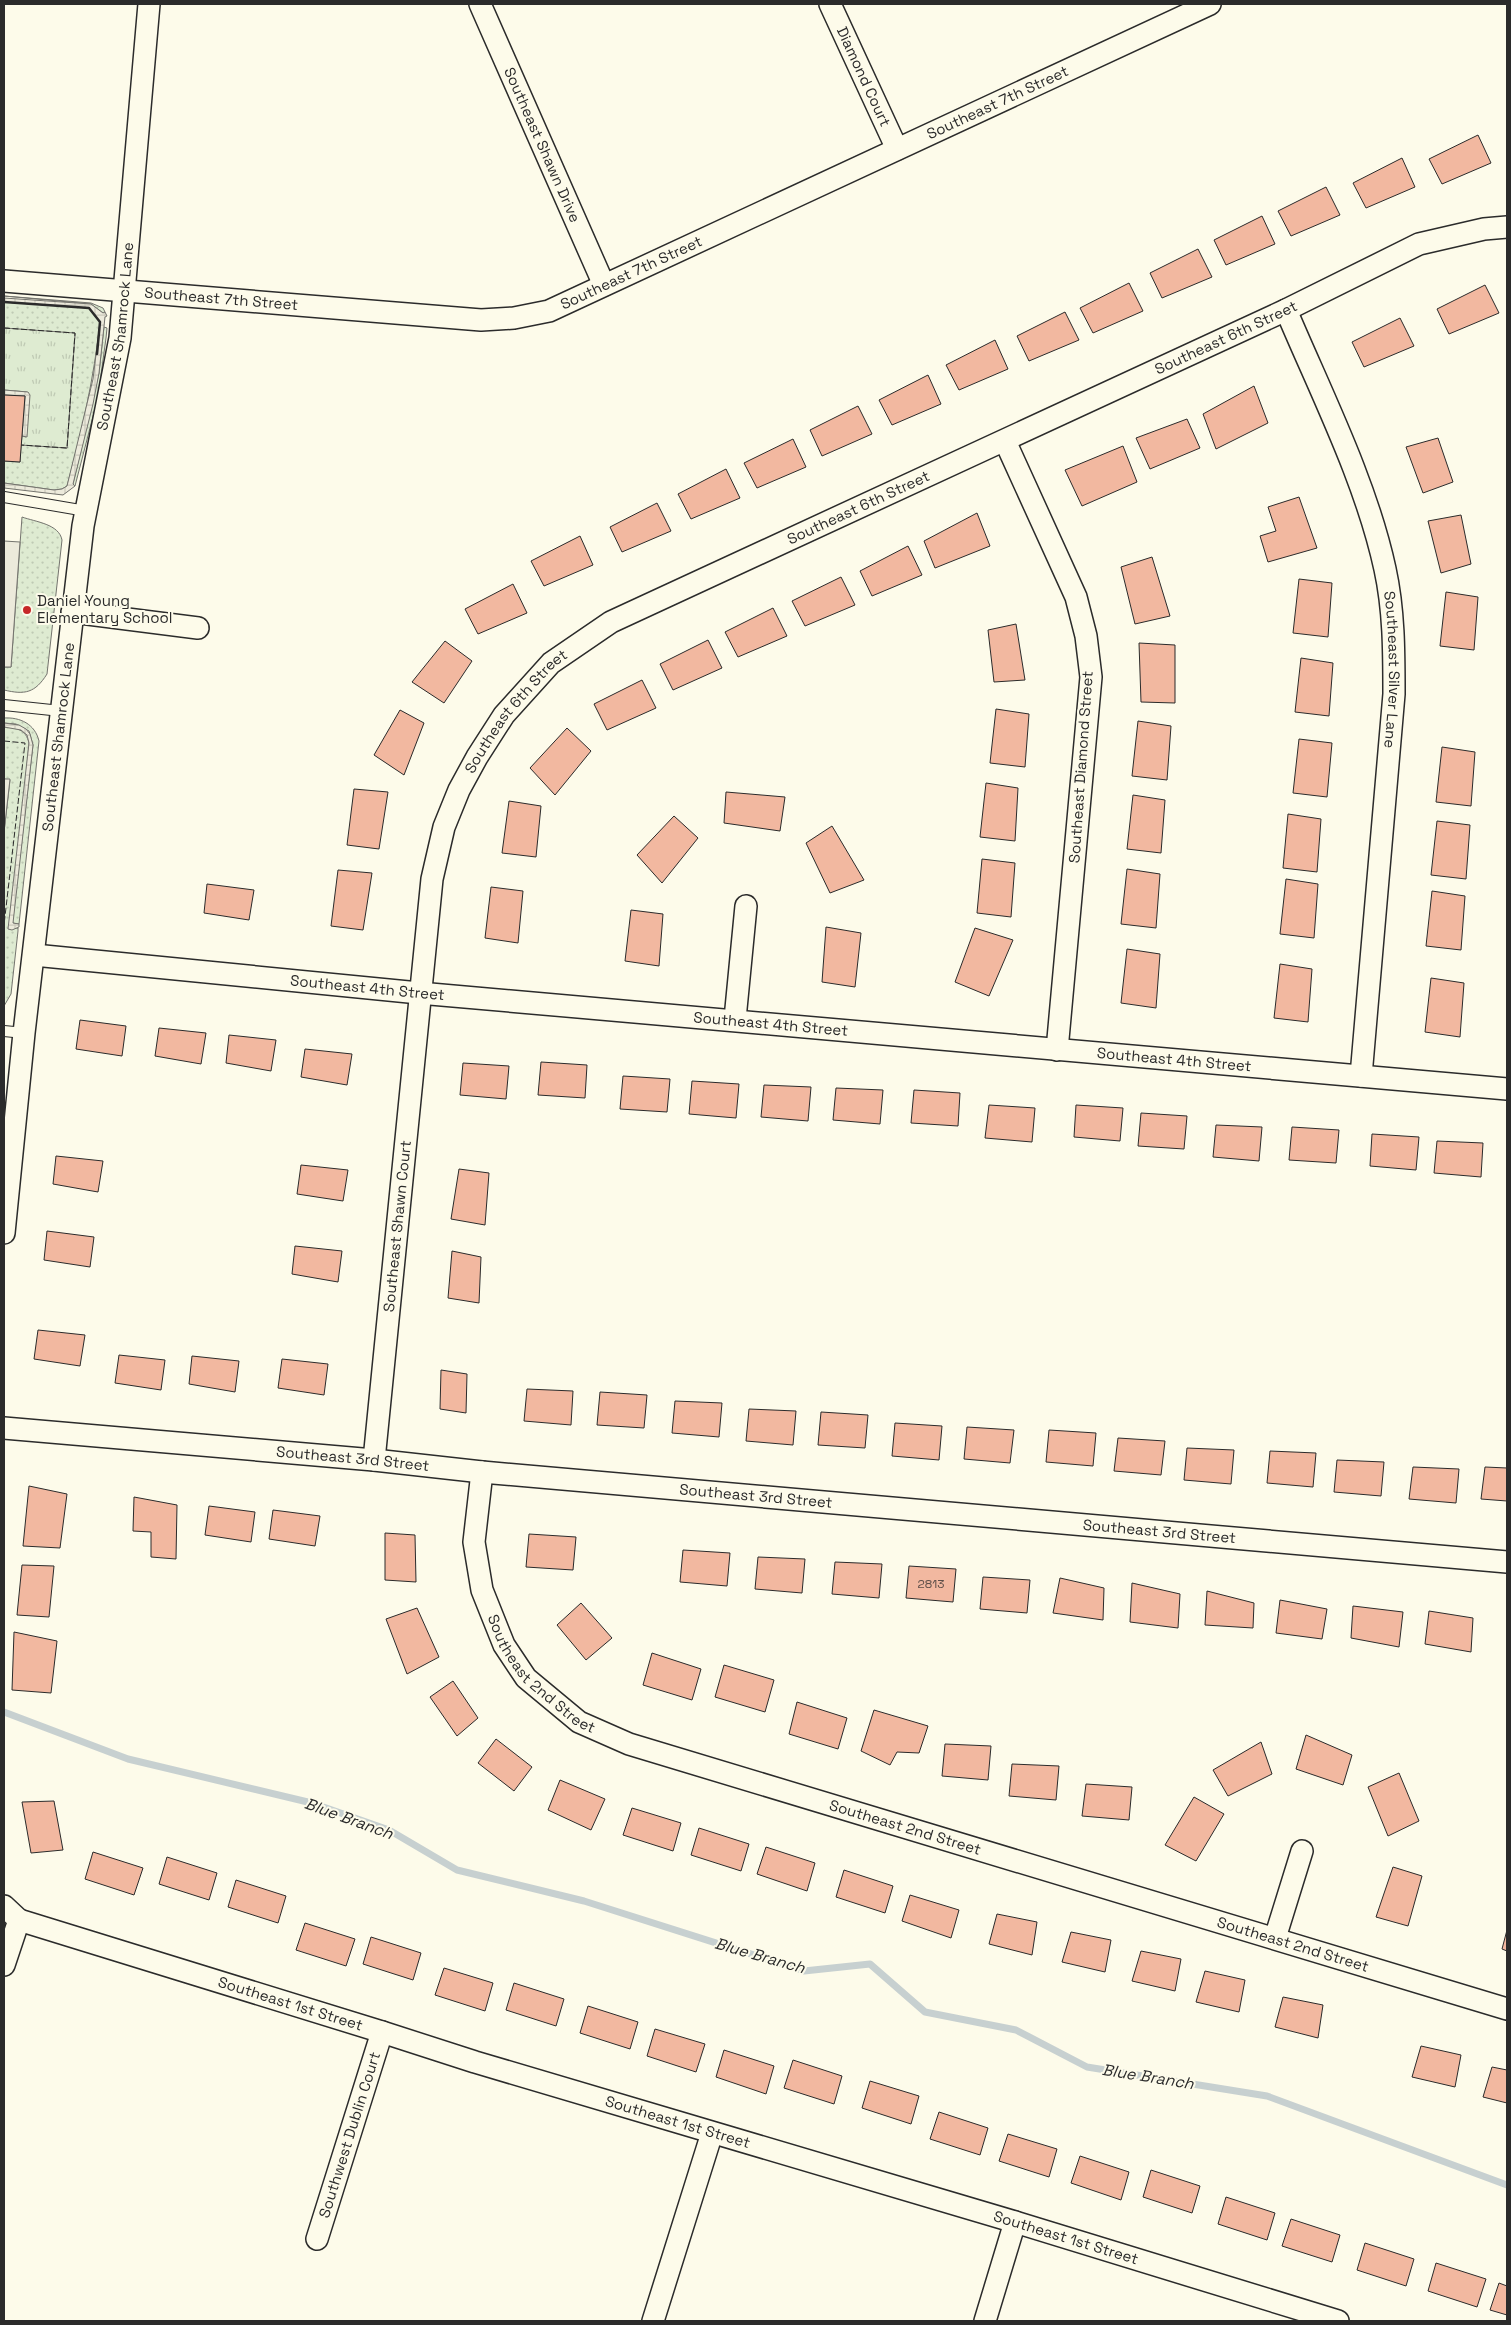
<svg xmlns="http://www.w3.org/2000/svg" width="1511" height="2325" font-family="'Space Grotesk',sans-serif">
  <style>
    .grass { fill: url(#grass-dots); stroke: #74746e }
    .park { fill: url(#park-tufts); stroke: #74746e }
    .parking { fill: #eceadb; stroke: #74746e }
    .plaza { fill: url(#plaza-grid); stroke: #74746e }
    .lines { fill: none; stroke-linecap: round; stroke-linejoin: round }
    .stream { stroke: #c7d0d0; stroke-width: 7 }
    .building { fill: #f2b8a0; stroke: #2b2b2b }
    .service-casing { stroke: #2b2b2b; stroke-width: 12 }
    .minor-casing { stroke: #2b2b2b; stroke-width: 24 }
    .service { stroke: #fdfbea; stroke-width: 10 }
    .minor { stroke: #fdfbea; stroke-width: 21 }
    .fence { stroke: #2b2b2b; stroke-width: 1; stroke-dasharray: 6 2.5; stroke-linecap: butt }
    .wall { stroke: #2b2b2b; stroke-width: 2.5 }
    .poi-dot { fill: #c62828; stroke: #fdfbea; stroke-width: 2 }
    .labels { text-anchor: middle; stroke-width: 4; stroke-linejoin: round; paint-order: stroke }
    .number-label { font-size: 12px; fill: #5d4e48 }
    .street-label { font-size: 15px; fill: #2b2b2b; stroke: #fdfbea }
    .poi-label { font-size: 15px; fill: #2b2b2b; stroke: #fdfbea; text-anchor: start }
    .water-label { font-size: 16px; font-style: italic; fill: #2b2b2b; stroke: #fdfbea }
  </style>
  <defs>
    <pattern id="grass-dots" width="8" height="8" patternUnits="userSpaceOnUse" patternTransform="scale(1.25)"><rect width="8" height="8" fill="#deebd1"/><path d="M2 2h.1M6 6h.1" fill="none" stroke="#bfcab4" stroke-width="1.8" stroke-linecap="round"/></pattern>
    <pattern id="park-tufts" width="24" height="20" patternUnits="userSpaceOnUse" patternTransform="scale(1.25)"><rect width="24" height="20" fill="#deebd1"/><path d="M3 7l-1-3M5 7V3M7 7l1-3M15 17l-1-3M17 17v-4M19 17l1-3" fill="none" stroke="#bfcab4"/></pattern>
    <pattern id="plaza-grid" width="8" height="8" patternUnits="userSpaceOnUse" patternTransform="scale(1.25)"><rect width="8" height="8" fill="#eceadb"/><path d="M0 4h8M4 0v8" fill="none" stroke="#cbc9bc"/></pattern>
  </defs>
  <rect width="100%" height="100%" fill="#fdfbea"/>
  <g class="grass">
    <path d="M4,296L91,303L103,308L105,312L103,313L91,304Z"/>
    <path d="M4,302L89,308L100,322C94,378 82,431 67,486L62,489L54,490L4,483V461L20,462L21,445L67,448L75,334L4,328Z"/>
    <path d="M104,327L107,328L106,338L98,397L75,486L73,484L99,373Z"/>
    <path d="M22,517C36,522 59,524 62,540L47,674C35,693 25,695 4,690V667H11Z"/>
    <path d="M4,718C20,717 35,724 39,741L19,924L12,923L33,745L29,731L16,724L4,723Z"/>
    <path d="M4,727C16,728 26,729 29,743L12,928H18V931L11,994L4,1006V832L10,780L4,779Z"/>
  </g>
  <path class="park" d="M4,328L75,333L67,448L21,445L22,436L26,437L27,392L4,390Z"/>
  <g class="parking">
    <path d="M4,541L20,542L11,667H4Z"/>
    <path d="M4,779H10L4,832Z"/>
  </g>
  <g class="plaza">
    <path d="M4,298L91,304L103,313L105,312L107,316L105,317L99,373L93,404L73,484L75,486L63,495L4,488V483L54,490L62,489L67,486L93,379L100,322L89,308L4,302Z"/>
    <path d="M4,390L28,392L30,395L27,437L22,436L25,396L4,395Z"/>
    <path d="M4,723L19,725L26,729L30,734L33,745L13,923L19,924V927L12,930L8,929L29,743L27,735L21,730L4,727Z"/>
  </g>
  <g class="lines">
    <path class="stream" d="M4,1712L128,1759L312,1803L389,1830L457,1870L584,1901L804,1971L870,1964L925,2012L1016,2030L1087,2067L1267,2096L1507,2185"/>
  </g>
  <g class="building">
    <path d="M1478,135L1491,163L1442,184L1429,159Z"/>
    <path d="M1402,158L1415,187L1366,208L1353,183Z"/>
    <path d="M1326,187L1340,215L1291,236L1278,211Z"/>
    <path d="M1262,216L1275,244L1226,265L1214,240Z"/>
    <path d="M1198,249L1212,277L1162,298L1150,273Z"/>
    <path d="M1129,283L1143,311L1093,333L1080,308Z"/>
    <path d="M1485,285L1499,313L1449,334L1437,309Z"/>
    <path d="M1065,312L1079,340L1029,361L1017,336Z"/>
    <path d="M1400,318L1414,346L1364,367L1352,342Z"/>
    <path d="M995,340L1008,369L959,390L946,365Z"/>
    <path d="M928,375L941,404L892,425L879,400Z"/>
    <path d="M1254,386L1268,423L1216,449L1203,414Z"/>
    <path d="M4,395L25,396L20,462L4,461Z"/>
    <path d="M858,406L872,434L822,456L810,430Z"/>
    <path d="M1187,419L1200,448L1150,469L1136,438Z"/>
    <path d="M1438,438L1453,482L1423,493L1406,447Z"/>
    <path d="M793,439L806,467L757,488L744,463Z"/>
    <path d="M1123,446L1137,482L1082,506L1065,470Z"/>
    <path d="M726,469L740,498L691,519L678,494Z"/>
    <path d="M1299,497L1317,548L1268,562L1260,536L1276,531L1268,507Z"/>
    <path d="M657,503L671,531L622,552L610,527Z"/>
    <path d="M977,513L990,546L935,568L924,541Z"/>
    <path d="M1461,515L1471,564L1441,573L1428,521Z"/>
    <path d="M580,536L593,565L544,586L531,561Z"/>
    <path d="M908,546L922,575L872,596L860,571Z"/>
    <path d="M1152,557L1170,616L1135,624L1121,567Z"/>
    <path d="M841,577L855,605L805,626L792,601Z"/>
    <path d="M1299,579L1332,583L1328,637L1293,633Z"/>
    <path d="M513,584L527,613L478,634L465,609Z"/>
    <path d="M1446,592L1478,597L1474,650L1440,646Z"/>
    <path d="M773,608L787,636L738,657L725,632Z"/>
    <path d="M1016,624L1025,680L994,682L988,630Z"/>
    <path d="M708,640L722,668L673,690L660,664Z"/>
    <path d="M445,641L472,661L444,703L412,682Z"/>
    <path d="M1139,643L1175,645V703L1141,702Z"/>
    <path d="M1301,658L1333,663L1329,716L1295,712Z"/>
    <path d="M642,680L656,708L607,730L594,704Z"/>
    <path d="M996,709L1029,714L1025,767L990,763Z"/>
    <path d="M400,710L424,723L404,775L374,755Z"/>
    <path d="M1138,721L1171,726L1167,780L1132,776Z"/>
    <path d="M567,728L591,751L555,795L530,768Z"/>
    <path d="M1299,739L1332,743L1327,797L1293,793Z"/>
    <path d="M1442,747L1475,752L1471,806L1436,802Z"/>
    <path d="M986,783L1018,788L1015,841L980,837Z"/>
    <path d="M354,789L388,792L379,849L347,845Z"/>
    <path d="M726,792L785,797L780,831L724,823Z"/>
    <path d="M1133,795L1165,800L1161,853L1127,849Z"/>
    <path d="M509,801L541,806L536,857L502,853Z"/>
    <path d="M1288,814L1321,819L1317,872L1283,868Z"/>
    <path d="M674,816L698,838L662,883L637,855Z"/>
    <path d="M1437,821L1470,825L1466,879L1431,875Z"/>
    <path d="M832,826L864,880L830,893L806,843Z"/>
    <path d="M982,859L1015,863L1011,917L977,913Z"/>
    <path d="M1127,869L1160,874L1156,928L1121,924Z"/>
    <path d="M338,870L372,873L363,930L331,926Z"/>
    <path d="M1286,879L1318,884L1314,938L1280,934Z"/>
    <path d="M207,884L254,890L249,920L204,913Z"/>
    <path d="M491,887L523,891L518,943L485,938Z"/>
    <path d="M1432,891L1465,896L1461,950L1426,946Z"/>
    <path d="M631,910L663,914L659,966L625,961Z"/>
    <path d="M826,927L861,933L855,987L822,982Z"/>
    <path d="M975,928L1013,940L989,996L955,982Z"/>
    <path d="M1127,949L1160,954L1156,1008L1121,1003Z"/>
    <path d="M1280,964L1312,969L1308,1022L1274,1018Z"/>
    <path d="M1431,978L1464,983L1460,1037L1425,1032Z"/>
    <path d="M80,1020L126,1026L122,1056L76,1049Z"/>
    <path d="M159,1028L206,1033L201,1064L155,1056Z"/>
    <path d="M229,1035L276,1040L271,1071L226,1063Z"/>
    <path d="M305,1049L352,1054L347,1085L301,1077Z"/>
    <path d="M541,1062L587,1065L585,1098L538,1095Z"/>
    <path d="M463,1063L509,1066L506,1099L460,1095Z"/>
    <path d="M623,1076L670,1079L667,1112L620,1109Z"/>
    <path d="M692,1081L739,1084L736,1118L689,1114Z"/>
    <path d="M764,1085L811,1087L808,1121L761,1117Z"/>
    <path d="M836,1088L883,1090L880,1124L833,1120Z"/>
    <path d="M914,1090L960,1093L958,1126L911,1123Z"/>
    <path d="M989,1105L1035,1108L1032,1142L985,1138Z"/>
    <path d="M1076,1105L1123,1108L1120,1141L1074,1137Z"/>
    <path d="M1141,1113L1187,1116L1184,1149L1138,1146Z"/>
    <path d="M1216,1125L1262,1127L1259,1161L1213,1157Z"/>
    <path d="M1292,1127L1339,1130L1336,1163L1289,1160Z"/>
    <path d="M1372,1134L1419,1137L1416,1170L1370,1166Z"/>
    <path d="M1437,1141L1483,1143L1481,1177L1434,1173Z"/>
    <path d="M56,1156L103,1161L98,1192L53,1184Z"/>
    <path d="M301,1165L348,1170L343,1201L297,1194Z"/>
    <path d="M459,1169L489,1173L485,1225L451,1219Z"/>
    <path d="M47,1231L94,1237L90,1267L44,1260Z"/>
    <path d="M295,1246L342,1251L338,1282L292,1274Z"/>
    <path d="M452,1251L481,1257L479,1303L448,1298Z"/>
    <path d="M38,1330L85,1335L80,1366L34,1359Z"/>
    <path d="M119,1355L165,1360L161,1390L115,1383Z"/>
    <path d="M192,1356L239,1361L235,1392L189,1384Z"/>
    <path d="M282,1359L328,1364L324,1395L278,1388Z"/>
    <path d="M441,1370L467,1374L466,1413L440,1409Z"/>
    <path d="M527,1389L573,1391L571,1425L524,1421Z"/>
    <path d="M600,1392L647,1395L644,1428L597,1425Z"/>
    <path d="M675,1401L722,1403L719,1437L672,1433Z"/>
    <path d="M749,1409L796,1411L793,1445L746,1441Z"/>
    <path d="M821,1412L868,1415L865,1448L818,1445Z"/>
    <path d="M895,1423L942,1426L939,1460L892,1456Z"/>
    <path d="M967,1427L1014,1430L1010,1463L964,1459Z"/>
    <path d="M1049,1430L1096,1433L1093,1466L1046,1462Z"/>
    <path d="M1118,1438L1165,1441L1161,1475L1114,1471Z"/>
    <path d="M1187,1448L1234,1450L1231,1484L1184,1480Z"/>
    <path d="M1270,1451L1316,1453L1313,1487L1267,1483Z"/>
    <path d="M1337,1460L1384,1462L1381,1496L1334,1492Z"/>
    <path d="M1413,1467L1459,1469L1456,1503L1409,1499Z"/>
    <path d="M1485,1467L1507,1468V1501L1481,1499Z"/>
    <path d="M29,1486L67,1494L60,1548L23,1546Z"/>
    <path d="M134,1497L177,1505L176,1559L151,1557V1532L133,1531Z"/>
    <path d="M209,1506L255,1512L251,1542L205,1535Z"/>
    <path d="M273,1510L320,1516L315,1546L269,1539Z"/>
    <path d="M385,1533L415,1535L416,1582L385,1580Z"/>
    <path d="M529,1534L576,1537L573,1570L526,1567Z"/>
    <path d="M683,1550L730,1553L727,1586L680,1582Z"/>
    <path d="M758,1557L805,1559L802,1593L755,1589Z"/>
    <path d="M835,1562L882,1564L879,1598L832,1594Z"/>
    <path d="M22,1565L54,1566L49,1617L17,1615Z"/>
    <path d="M909,1566L956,1569L953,1602L906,1598Z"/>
    <path d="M983,1577L1030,1580L1027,1613L980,1609Z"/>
    <path d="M1060,1578L1104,1588L1103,1620L1053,1613Z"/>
    <path d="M1132,1583L1180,1594L1178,1628L1130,1622Z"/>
    <path d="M1207,1591L1254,1603L1253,1628L1205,1625Z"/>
    <path d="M1280,1600L1327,1609L1322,1639L1276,1633Z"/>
    <path d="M581,1603L612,1638L586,1660L557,1625Z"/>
    <path d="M1353,1606L1403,1612L1399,1647L1351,1638Z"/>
    <path d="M417,1608L439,1657L407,1674L386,1619Z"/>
    <path d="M1429,1611L1473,1618L1471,1652L1425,1644Z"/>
    <path d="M14,1632L57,1641L51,1693L12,1690Z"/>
    <path d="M652,1653L701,1669L692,1700L643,1685Z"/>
    <path d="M724,1665L774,1680L765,1712L715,1697Z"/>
    <path d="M453,1681L478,1718L457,1736L430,1697Z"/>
    <path d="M797,1702L847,1718L838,1749L789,1734Z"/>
    <path d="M874,1710L928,1726L919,1753L897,1752L890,1765L861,1751Z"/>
    <path d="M1306,1735L1352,1755L1343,1785L1296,1769Z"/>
    <path d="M496,1739L532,1767L514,1791L478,1763Z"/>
    <path d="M1261,1742L1272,1774L1228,1796L1213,1770Z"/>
    <path d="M945,1744L991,1746L988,1780L942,1776Z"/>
    <path d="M1012,1764L1059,1766L1056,1800L1009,1796Z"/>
    <path d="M1399,1773L1419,1821L1388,1836L1368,1787Z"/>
    <path d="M560,1780L605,1799L591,1830L548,1810Z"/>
    <path d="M1086,1784L1132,1787L1129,1820L1082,1816Z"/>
    <path d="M1194,1797L1224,1814L1196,1861L1165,1845Z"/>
    <path d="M54,1801L63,1850L31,1853L22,1802Z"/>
    <path d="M632,1808L681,1823L673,1851L623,1835Z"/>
    <path d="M699,1828L749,1844L741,1871L691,1855Z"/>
    <path d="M766,1847L815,1863L807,1891L757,1874Z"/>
    <path d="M93,1852L143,1868L134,1895L85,1879Z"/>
    <path d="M167,1857L217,1873L209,1900L159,1884Z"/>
    <path d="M1393,1867L1422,1876L1408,1926L1376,1917Z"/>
    <path d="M844,1870L893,1886L885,1913L836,1897Z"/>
    <path d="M236,1880L286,1896L278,1923L228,1907Z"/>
    <path d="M910,1895L959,1910L951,1938L902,1921Z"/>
    <path d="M997,1914L1037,1922L1032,1955L989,1944Z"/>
    <path d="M305,1923L355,1939L346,1966L296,1950Z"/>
    <path d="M1507,1930V1951L1502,1949Z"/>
    <path d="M1071,1932L1111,1940L1105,1972L1062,1962Z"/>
    <path d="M371,1937L421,1953L413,1980L363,1964Z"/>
    <path d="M1141,1951L1181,1959L1175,1991L1132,1981Z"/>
    <path d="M444,1968L493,1983L485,2011L435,1995Z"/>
    <path d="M1205,1971L1245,1980L1239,2012L1196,2002Z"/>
    <path d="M514,1983L564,1999L556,2026L506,2010Z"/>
    <path d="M1283,1997L1323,2005L1318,2038L1275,2027Z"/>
    <path d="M588,2006L638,2022L630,2049L580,2033Z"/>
    <path d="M655,2029L705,2044L696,2072L647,2056Z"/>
    <path d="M1421,2046L1461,2055L1455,2087L1412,2077Z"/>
    <path d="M724,2050L774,2066L766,2094L716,2077Z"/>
    <path d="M793,2060L842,2076L834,2104L784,2088Z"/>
    <path d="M1492,2067L1507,2070V2103L1483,2097Z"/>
    <path d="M870,2081L919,2096L911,2124L862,2108Z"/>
    <path d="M939,2112L988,2128L980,2155L930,2139Z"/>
    <path d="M1008,2134L1057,2149L1049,2177L999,2161Z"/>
    <path d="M1080,2156L1129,2172L1121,2200L1071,2183Z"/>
    <path d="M1151,2170L1200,2186L1192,2213L1143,2197Z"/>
    <path d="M1226,2197L1275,2213L1267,2240L1218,2224Z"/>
    <path d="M1291,2219L1340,2235L1332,2262L1282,2246Z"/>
    <path d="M1365,2243L1414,2259L1406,2286L1357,2270Z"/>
    <path d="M1436,2263L1486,2279L1477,2307L1428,2291Z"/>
    <path d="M1499,2283L1507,2286V2315L1490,2310Z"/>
  </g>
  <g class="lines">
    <defs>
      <g id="service">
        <path d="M4,497L86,511"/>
        <path d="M4,705L61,711"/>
        <path d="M4,1031L24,1033"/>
      </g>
      <g id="minor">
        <path id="s1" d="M480,4L604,285"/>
        <path id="s2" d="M830,4L897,149"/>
        <path id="s3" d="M4,281L481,320L514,318L549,311L1210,4"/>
        <path id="s4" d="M1286,310C1321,393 1366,481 1385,569C1394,610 1394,652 1394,694L1361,1076"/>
        <path d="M1005,441L1076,597L1086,636L1091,677L1057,1050"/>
        <path d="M72,612L198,628"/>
        <path id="s5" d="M34,955L419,993L1507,1089"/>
        <path d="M735,1019L746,906"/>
        <path id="s6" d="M4,1233L24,1033L83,526L120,338L149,4"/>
        <path id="s7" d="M4,1428L374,1460L482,1472L1507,1562"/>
        <path id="s8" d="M374,1460L432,879L444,827L459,790L477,757L504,715L551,663L611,622L1286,310L1419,244L1484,229L1507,227"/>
        <path id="s9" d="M482,1472L474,1542L482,1590L504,1645L526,1678L579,1722L629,1744L1507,2009"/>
        <path d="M4,1906L19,1920L4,1965"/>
        <path id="s10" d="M19,1920L382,2032L475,2062L1015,2222L1338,2321"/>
        <path d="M1275,1938L1302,1851"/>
        <path id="s11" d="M317,2239L382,2032"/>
        <path d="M653,2321L712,2133"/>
        <path d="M985,2321L1015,2222"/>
      </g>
    </defs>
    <use href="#service" class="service-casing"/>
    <use href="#minor" class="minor-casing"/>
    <use href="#service" class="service"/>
    <use href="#minor" class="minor"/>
    <g class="fence">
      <path d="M4,328L75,333L67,448L21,445"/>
      <path d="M4,741L25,743L4,925"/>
    </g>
    <path class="wall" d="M4,302L89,308L100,322L97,354"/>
  </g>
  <circle class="poi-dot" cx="27" cy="610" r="5"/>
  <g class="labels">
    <g class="number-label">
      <text x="931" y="1588">2813</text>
    </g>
    <g class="street-label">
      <text dy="5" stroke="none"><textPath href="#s2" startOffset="80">Diamond Court</textPath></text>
      <text dy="5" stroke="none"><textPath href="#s3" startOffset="1042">Southeast 7th Street</textPath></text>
      <text dy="5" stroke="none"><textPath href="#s1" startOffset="154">Southeast Shawn Drive</textPath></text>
      <text dy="5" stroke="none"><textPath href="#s3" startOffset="638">Southeast 7th Street</textPath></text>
      <text dy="5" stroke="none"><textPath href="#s3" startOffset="218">Southeast 7th Street</textPath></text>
      <text dy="5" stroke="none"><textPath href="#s6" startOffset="904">Southeast Shamrock Lane</textPath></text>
      <text dy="5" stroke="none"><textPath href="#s8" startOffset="1585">Southeast 6th Street</textPath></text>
      <text dy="5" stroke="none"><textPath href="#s8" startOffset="1180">Southeast 6th Street</textPath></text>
      <text dy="5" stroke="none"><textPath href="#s4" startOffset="379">Southeast Silver Lane</textPath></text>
      <text dy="5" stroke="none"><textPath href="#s8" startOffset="775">Southeast 6th Street</textPath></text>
      <text dy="5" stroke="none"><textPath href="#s6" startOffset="499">Southeast Shamrock Lane</textPath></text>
      <text transform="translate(1081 767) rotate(-86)" y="5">Southeast Diamond Street</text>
      <text dy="5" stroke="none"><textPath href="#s5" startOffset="335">Southeast 4th Street</textPath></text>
      <text dy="5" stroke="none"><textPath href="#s5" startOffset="740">Southeast 4th Street</textPath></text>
      <text dy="5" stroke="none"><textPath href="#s5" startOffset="1145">Southeast 4th Street</textPath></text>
      <text dy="5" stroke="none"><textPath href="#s8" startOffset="235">Southeast Shawn Court</textPath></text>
      <text dy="5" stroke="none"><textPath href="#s7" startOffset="350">Southeast 3rd Street</textPath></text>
      <text dy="5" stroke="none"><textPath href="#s7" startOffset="755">Southeast 3rd Street</textPath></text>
      <text dy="5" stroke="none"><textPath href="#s7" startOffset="1160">Southeast 3rd Street</textPath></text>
      <text dy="5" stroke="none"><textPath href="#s9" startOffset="225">Southeast 2nd Street</textPath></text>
      <text dy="5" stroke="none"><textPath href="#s9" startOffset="630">Southeast 2nd Street</textPath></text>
      <text dy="5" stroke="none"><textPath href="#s9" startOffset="1035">Southeast 2nd Street</textPath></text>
      <text dy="5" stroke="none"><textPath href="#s10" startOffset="284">Southeast 1st Street</textPath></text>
      <text dy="5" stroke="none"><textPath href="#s10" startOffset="689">Southeast 1st Street</textPath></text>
      <text dy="5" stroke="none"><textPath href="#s11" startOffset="109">Southwest Dublin Court</textPath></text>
      <text dy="5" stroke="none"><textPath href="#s10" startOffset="1094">Southeast 1st Street</textPath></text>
    </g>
    <g class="poi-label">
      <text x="37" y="606">Daniel Young<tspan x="37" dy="17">Elementary School</tspan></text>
    </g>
    <g class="water-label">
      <text transform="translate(349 1818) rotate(20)" y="6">Blue Branch</text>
      <text transform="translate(760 1955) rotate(16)" y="6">Blue Branch</text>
      <text transform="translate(1148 2076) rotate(9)" y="6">Blue Branch</text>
    </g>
  </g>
  <rect width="1511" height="2325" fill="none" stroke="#2b2b2b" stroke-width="10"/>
</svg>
